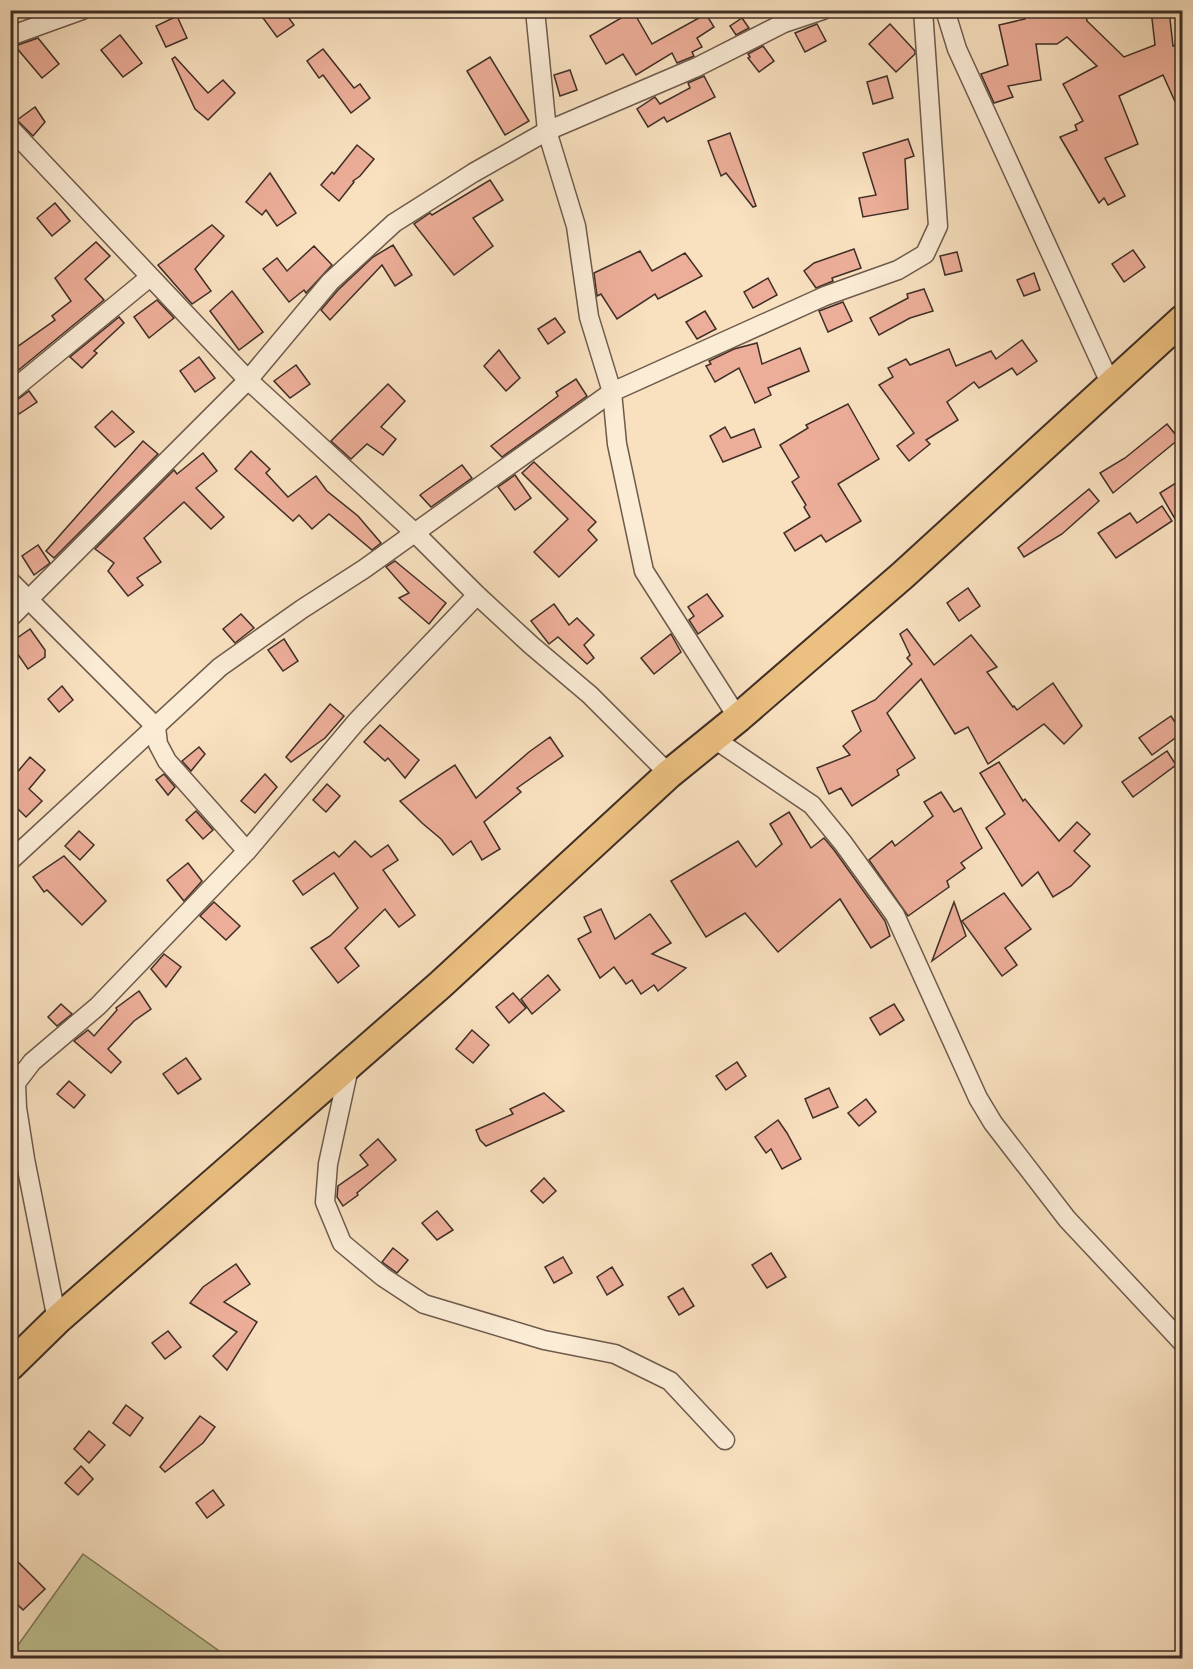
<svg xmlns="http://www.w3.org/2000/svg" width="1193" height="1669" font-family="Alegreya,serif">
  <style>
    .green { fill: #bfc292; stroke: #7f785c; stroke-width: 1.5 }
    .building { fill: #edae99; stroke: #3f2e26; stroke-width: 1.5 }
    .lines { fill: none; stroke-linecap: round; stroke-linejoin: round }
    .street-casing { stroke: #6e5b4c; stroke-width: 21 }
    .primary-casing { stroke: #3f2e26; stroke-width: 32 }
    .street { stroke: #fbecd6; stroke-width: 18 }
    .primary { stroke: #ecc080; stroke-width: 28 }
  </style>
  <rect width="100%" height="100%" fill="#f9e1c0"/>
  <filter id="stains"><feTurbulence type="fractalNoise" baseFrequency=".00333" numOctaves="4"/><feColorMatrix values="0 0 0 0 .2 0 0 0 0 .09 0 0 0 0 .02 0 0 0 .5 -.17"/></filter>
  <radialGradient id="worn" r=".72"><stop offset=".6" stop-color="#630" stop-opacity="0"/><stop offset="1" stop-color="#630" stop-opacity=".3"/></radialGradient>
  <path class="green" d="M83,1554L229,1658H11V1655Z"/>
  <g class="building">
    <path d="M273,10H283L294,25L277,37L263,18Z"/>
    <path d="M1023,10H1085L1087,21L1124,57L1155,45L1151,10H1169L1173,46L1176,45L1182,74V117L1163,75L1119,96L1138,144L1105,158L1125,196L1108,205L1104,198L1099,203L1060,137L1077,130L1075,125L1083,121L1063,84L1097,66L1067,37L1057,44H1036L1041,80L1008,86L1013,97L994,103L981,74L1008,65L999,25L1025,19Z"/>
    <path d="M633,11L652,44L706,14L714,27L697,38L702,47L692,52L694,56L677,63L672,53L636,75L623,54L606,64L590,36Z"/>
    <path d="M177,16L187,38L166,47L156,26Z"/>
    <path d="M742,18L749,28L736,35L730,26Z"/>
    <path d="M817,24L826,41L805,52L795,33Z"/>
    <path d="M890,24L915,51V54L896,72L869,44Z"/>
    <path d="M120,35L142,63L123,77L101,50Z"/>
    <path d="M38,38L59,64L42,78L15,46Z"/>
    <path d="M763,46L774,61L759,72L748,58L750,57L748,54Z"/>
    <path d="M323,49L354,88L360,84L370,98L351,113L323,75L319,78L307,61Z"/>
    <path d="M175,57L208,93L223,80L235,93L208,120L195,109L172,59Z"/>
    <path d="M490,57L529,121L505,135L467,71Z"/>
    <path d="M570,70L577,90L560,96L554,75Z"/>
    <path d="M704,76L715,97L667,122L664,117L648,127L637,109L655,97L660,104L690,88L688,83Z"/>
    <path d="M887,76L893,98L873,104L867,82Z"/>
    <path d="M35,107L45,122L33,136L17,120Z"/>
    <path d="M730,133L756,206L753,207L726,173L721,176L708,141Z"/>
    <path d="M908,139L914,156L905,159L908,209L863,217L859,198L876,195L863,153Z"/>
    <path d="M357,145L374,159L360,176L353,181L354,182L339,201L321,185L332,172L334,174Z"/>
    <path d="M270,173L296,213L277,226L266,210L262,215L246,202Z"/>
    <path d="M490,180L503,200L473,218L493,246L454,275L414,224L430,213L432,215Z"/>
    <path d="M55,203L70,221L52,236L37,218Z"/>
    <path d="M212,225L224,236L195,269L211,291L192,304L158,265Z"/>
    <path d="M96,242L110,256L85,279L104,300L10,377V352L55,320L52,316L71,301L55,278Z"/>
    <path d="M393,245L412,275L395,286L382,265L330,320L321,310L338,290L373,257Z"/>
    <path d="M314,246L332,265L306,293L304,290L289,302L263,269L277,258L287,271Z"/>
    <path d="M854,249L861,268L832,278L833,281L816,288L804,271L814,263Z"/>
    <path d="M1133,250L1145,267L1124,282L1112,264Z"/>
    <path d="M640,251L652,271L685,253L702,276L658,299L655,294L617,319L601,294L597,296L594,273Z"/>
    <path d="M957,252L962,271L945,275L940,256Z"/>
    <path d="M1034,273L1040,290L1024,296L1017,280Z"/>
    <path d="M768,278L777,295L753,308L744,292Z"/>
    <path d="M924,289L933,311L910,318L879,335L870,318L908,298L907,294Z"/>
    <path d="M232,291L263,332L239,350L210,311Z"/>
    <path d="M157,300L174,318L149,338L134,317Z"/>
    <path d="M843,302L852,321L828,332L819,311Z"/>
    <path d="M705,311L716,329L697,339L686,322Z"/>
    <path d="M119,317L124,323L94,351L97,353L82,368L70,357Z"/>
    <path d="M555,318L565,332L548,344L538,329Z"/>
    <path d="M1022,340L1037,361L1017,375L1012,368L979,388L974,382L947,402L958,420L926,440L930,444L909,461L897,446L914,433L879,385L893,377L888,368L906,359L910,365L949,349L956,366L991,351L996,359Z"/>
    <path d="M757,343L762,364L800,348L809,371L768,388L771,395L755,403L739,368L715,382L706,366L711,364L709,361L734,349Z"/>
    <path d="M499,350L520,378L506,391L484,366Z"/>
    <path d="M199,357L215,378L195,392L180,371Z"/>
    <path d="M296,365L310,384L290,398L274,381Z"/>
    <path d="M576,379L587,396L502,457L491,446L558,396L556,392Z"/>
    <path d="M388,384L405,401L381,427L396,439L383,455L367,444L351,459L331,441Z"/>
    <path d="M29,391L37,402L19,414L13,403Z"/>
    <path d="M848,404L879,459L838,484L861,521L826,542L821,535L795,551L784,533L810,517L804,507L806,505L792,482L799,477L780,445L808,428L806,425Z"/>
    <path d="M112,411L134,432L115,447L95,427Z"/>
    <path d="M1167,424L1179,439L1113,493L1100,473L1125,458Z"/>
    <path d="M725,427L731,438L754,429L761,447L723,462L710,436Z"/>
    <path d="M143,441L158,454L54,558L46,551Z"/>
    <path d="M251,451L270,469L266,473L288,497L316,476L327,491L358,516L381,543L372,550L329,514L312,529L299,515L293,521L235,469Z"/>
    <path d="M203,453L217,471L196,488L224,517L211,529L184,502L144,538L161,562L137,578L143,585L128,596L108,571L114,563L95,549L174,470L177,474Z"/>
    <path d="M534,462L596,522L588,530L597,540L559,577L534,552L568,519L522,473Z"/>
    <path d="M462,465L472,478L431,507L420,495Z"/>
    <path d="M515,475L531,498L515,510L498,487Z"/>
    <path d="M1182,479V531L1160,493Z"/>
    <path d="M1089,489L1099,501L1062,534L1024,557L1018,548Z"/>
    <path d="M1162,506L1172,521L1116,558L1098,533L1130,513L1137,523Z"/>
    <path d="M38,545L50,563L34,575L22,556Z"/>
    <path d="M395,561L446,603L429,624L399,598L409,593L386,567Z"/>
    <path d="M968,588L980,606L959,621L947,603Z"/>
    <path d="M707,594L723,616L698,634L689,620L694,616L688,607Z"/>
    <path d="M554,604L569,625L577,618L594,635L584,645L594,658L587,664L558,637L549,644L531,621Z"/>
    <path d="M241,614L254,628L235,643L223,629Z"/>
    <path d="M30,629L45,650V657L28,669L10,643Z"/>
    <path d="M907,629L934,665L971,635L997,667L987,672L1013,707L1014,706L1017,710L1053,683L1082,726L1064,744L1044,724L988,764L968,727L955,734L921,679L887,713L915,758L897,770L899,775L852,806L841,788L829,794L817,768L850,755L843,746L861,731L852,711L875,700L912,664L907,658L910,655L900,634Z"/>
    <path d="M671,634L681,652L654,674L641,658Z"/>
    <path d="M284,639L298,661L283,671L268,650Z"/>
    <path d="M62,686L73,700L59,712L48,699Z"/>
    <path d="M330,704L344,716L325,738L291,762L286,757Z"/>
    <path d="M1171,716L1182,733L1152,755L1139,738Z"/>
    <path d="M380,725L419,760L405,778L388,758L385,761L364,742Z"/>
    <path d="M550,737L563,756L517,788L521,792L484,822L500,849L482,860L471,841L453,855L441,839L422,823L400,801L455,765L476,798L529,752Z"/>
    <path d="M199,747L205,754L191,771L182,761Z"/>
    <path d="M1167,751L1176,765L1133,797L1122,782Z"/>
    <path d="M30,757L45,770L29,789L42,801L26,817L14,805L10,809V771L15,775Z"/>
    <path d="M999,762L1023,801L1025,799L1059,841L1077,822L1090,834L1074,851L1090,866L1071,886L1053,897L1038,872L1022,886L986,828L1005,814L980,773Z"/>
    <path d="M164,774L175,787L168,795L156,780Z"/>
    <path d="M265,774L277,787L255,813L241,801Z"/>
    <path d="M327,784L340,796L326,812L313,800Z"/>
    <path d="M941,792L954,812L961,808L982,848L961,863L965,868L947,881L949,887L908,916L869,860L892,841L895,846L933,816L924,802Z"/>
    <path d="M196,811L213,830L203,839L186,820Z"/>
    <path d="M789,812L811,848L824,838L834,850L885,921L890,936L871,948L840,899L778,952L745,913L706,937L671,881L738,841L756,867L782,844L770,824Z"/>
    <path d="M79,831L94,845L80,860L65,846Z"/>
    <path d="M355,841L371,857L388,845L398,860L383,870L415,915L399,927L385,909L345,948L359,966L338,983L311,948L330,936L358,908L334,873L303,895L293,881L334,852L339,857Z"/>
    <path d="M64,856L106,901L82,925L47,890L44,892L33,877Z"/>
    <path d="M188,863L202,881L184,901L167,880Z"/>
    <path d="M1004,893L1031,929L1005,948L1017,965L1002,976L962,921Z"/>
    <path d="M214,902L240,926L226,940L200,916Z"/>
    <path d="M954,902L966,936L932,961Z"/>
    <path d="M601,909L615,939L650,914L671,943L652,954L686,968L658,991L654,985L641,994L632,980L626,984L614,967L600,978L578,939L591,932L584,917Z"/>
    <path d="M164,954L181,967L166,987L151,969Z"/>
    <path d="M548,975L560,990L532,1014L521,999Z"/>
    <path d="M139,991L151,1009L134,1021L108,1049L121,1062L111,1073L74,1041L88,1030L94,1036L117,1010L116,1008Z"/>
    <path d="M513,993L526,1008L509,1023L496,1007Z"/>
    <path d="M61,1004L72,1014L57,1026L48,1017Z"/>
    <path d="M894,1004L904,1020L880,1035L870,1018Z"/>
    <path d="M472,1030L489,1045L473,1063L456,1049Z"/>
    <path d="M186,1058L201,1079L178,1094L163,1074Z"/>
    <path d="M737,1062L746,1076L726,1090L716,1076Z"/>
    <path d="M69,1081L85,1095L74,1108L57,1094Z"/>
    <path d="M829,1088L838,1107L813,1118L805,1099Z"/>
    <path d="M544,1093L564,1111L486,1146L480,1140L476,1130L513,1114L510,1109Z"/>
    <path d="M866,1099L876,1112L859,1126L848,1113Z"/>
    <path d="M778,1120L787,1133L801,1159L782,1169L771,1149L766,1153L755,1137Z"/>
    <path d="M378,1139L396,1160L357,1193L358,1195L343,1206L337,1197L338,1186L368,1165L360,1155Z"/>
    <path d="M544,1178L556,1191L543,1203L531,1191Z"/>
    <path d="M437,1211L453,1230L437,1240L422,1223Z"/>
    <path d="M393,1248L408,1260L397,1273L382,1262Z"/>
    <path d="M771,1253L786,1277L767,1288L752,1265Z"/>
    <path d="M563,1257L572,1273L554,1283L545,1267Z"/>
    <path d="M236,1264L250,1284L224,1302L257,1322L227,1370L213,1356L237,1332L190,1303L203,1287Z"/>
    <path d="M612,1267L623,1285L607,1295L597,1277Z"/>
    <path d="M683,1288L694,1306L679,1315L668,1297Z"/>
    <path d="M168,1331L181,1347L165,1359L152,1343Z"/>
    <path d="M126,1405L143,1418L130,1436L113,1423Z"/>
    <path d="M200,1416L215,1427L203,1443L165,1472L160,1467Z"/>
    <path d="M89,1431L105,1445L89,1463L74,1449Z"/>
    <path d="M81,1466L93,1479L78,1495L65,1483Z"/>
    <path d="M213,1490L224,1505L207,1518L196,1503Z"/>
    <path d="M10,1554L45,1589L23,1610L10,1597Z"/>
  </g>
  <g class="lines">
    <defs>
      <g id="street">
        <path d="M535,10L547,131L576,226L589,317L612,392L617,444L644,571L738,718"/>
        <path d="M945,10L957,49L1111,385"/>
        <path d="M10,36L82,10"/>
        <path d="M10,128L248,380L415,533L477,595L531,645L590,695L669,774"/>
        <path d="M10,392L150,277"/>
        <path d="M10,581L156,727L158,744L167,761L247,851"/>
        <path d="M10,618L248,380L330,282L394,223L473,173L547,131L697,67L784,23L823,10"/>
        <path d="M713,738L812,805L843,843L895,915L978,1098L993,1123L1067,1219L1182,1342"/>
        <path d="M10,861L220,667L302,609L364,569L612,392L825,296L898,270L925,254L938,226L923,10"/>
        <path d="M350,1063L328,1164L325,1202L342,1243L383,1277L424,1304L544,1340L615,1354L670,1381L725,1440"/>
        <path d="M57,1320L25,1159L17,1108L16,1083L32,1062L98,1006L247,851L356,722L477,595"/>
      </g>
      <path id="primary" d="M10,1366L57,1320L440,985L669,774L738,718L903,575L1182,320"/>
    </defs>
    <use href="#street" class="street-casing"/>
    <use href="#primary" class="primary-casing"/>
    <use href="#street" class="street"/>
    <use href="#primary" class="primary"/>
  </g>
  <rect width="1193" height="1669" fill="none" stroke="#f9e1c0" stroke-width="36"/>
  <rect x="12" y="12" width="1169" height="1645" fill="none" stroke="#3f2e26" stroke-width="3"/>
  <rect x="18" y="18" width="1157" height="1633" fill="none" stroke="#3f2e26" stroke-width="1.5"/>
  <rect width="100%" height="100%" filter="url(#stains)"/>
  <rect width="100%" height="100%" fill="url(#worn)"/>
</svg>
